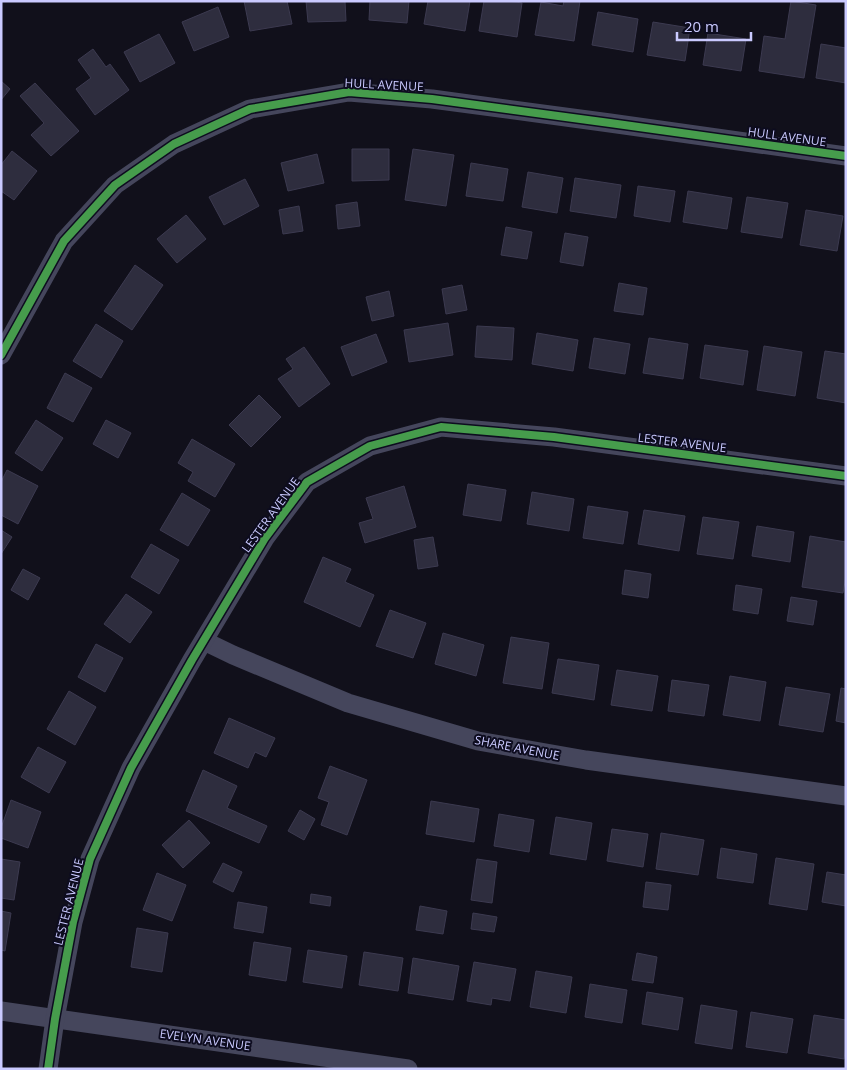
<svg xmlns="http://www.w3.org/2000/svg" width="847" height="1070" font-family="'Open Sans',sans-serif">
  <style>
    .building { fill: #2e2d3e; stroke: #3c3a50 }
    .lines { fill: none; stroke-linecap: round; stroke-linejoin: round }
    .minor { stroke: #45465c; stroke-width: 19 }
    .cycleway-casing { stroke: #0d0c1f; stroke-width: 11 }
    .cycleway { stroke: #469c4c; stroke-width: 8 }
    .labels { text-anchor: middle; stroke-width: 4; stroke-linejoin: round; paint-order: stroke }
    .street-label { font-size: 12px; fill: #cacaff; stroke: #0d0c1f }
  </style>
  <rect width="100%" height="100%" fill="#11101b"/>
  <g class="building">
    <path d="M244,1H287L292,24L250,31Z"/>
    <path d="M306,1H345L346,21L308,22Z"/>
    <path d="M370,1H409L407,23L369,20Z"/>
    <path d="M428,1H470L465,31L424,24Z"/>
    <path d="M484,1H508L522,3L517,37L479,31Z"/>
    <path d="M564,1H580L574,41L535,35L541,2L563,6Z"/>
    <path d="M791,1L816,5L804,78L759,71L764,36L785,39Z"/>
    <path d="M218,7L229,37L194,51L182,22Z"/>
    <path d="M598,12L638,19L633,52L592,45Z"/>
    <path d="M653,22L690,28L685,61L647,55Z"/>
    <path d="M708,33L746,39L741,71L703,65Z"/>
    <path d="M159,34L175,63L140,82L124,52Z"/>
    <path d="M821,44L846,48V83L816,78Z"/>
    <path d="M93,49L106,67L110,64L129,90L95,115L76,89L91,78L78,60Z"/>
    <path d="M1,81L10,89L1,100Z"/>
    <path d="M35,83L79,131L51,156L31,135L44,123L20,96Z"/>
    <path d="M352,149H389V180L352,181Z"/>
    <path d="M413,149L454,155L446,206L405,200Z"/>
    <path d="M12,151L37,171L14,200L1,191V165Z"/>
    <path d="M317,154L324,183L288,191L281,163Z"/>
    <path d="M471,163L508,169L503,201L466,196Z"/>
    <path d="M528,172L563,178L557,213L522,207Z"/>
    <path d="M575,178L621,185L616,218L570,211Z"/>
    <path d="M245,179L259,206L224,225L209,197Z"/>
    <path d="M638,186L675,191L670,222L634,216Z"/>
    <path d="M688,191L732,198L727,229L683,222Z"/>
    <path d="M747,197L788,203L782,238L741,232Z"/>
    <path d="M357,202L360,226L338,229L336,205Z"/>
    <path d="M299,206L303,231L283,234L279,210Z"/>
    <path d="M806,210L843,216L837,251L800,245Z"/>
    <path d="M186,215L206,239L177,263L157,239Z"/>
    <path d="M506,227L532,232L527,259L501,255Z"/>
    <path d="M565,233L588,237L583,266L560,262Z"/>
    <path d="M135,265L163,285L132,330L104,311Z"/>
    <path d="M619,283L647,288L643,315L614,311Z"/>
    <path d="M462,285L467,310L446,314L442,289Z"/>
    <path d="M389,291L394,316L372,321L366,297Z"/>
    <path d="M448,323L453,355L409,362L404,330Z"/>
    <path d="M96,324L123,341L101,378L73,361Z"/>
    <path d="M477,326L514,328L512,360L475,357Z"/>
    <path d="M537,333L578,340L573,371L532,364Z"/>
    <path d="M376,334L387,362L352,376L341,347Z"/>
    <path d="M594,338L630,344L625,374L589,368Z"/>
    <path d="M649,338L688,344L683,379L643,373Z"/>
    <path d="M705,345L748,351L743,385L700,378Z"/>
    <path d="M764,346L802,352L795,396L757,390Z"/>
    <path d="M304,347L330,384L299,407L278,379L293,369L286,359Z"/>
    <path d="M825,351L846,354V403L817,398Z"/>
    <path d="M65,373L92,388L73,422L47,408Z"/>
    <path d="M259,395L281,417L251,447L229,425Z"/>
    <path d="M36,420L63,438L42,471L15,453Z"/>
    <path d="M106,420L131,433L118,458L93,444Z"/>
    <path d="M192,439L235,464L215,497L188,481L193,472L178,463Z"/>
    <path d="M7,470L38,486L18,524L1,515V482Z"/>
    <path d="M468,484L506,490L501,521L463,515Z"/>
    <path d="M404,486L416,527L365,543L359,523L373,519L366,498Z"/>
    <path d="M532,492L574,499L569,531L527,524Z"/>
    <path d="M182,493L210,510L188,546L160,530Z"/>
    <path d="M588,506L628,512L623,544L583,538Z"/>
    <path d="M644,510L685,516L679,551L638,544Z"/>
    <path d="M703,517L739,522L733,559L697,554Z"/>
    <path d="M757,526L794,532L790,562L752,556Z"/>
    <path d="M1,530L12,537L1,554Z"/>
    <path d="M810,536L846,542V576L843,593L802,587Z"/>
    <path d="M433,537L438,566L418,569L414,540Z"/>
    <path d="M151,544L179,560L159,594L131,577Z"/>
    <path d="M323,557L351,569L345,582L374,595L360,627L304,602Z"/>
    <path d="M23,569L40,578L28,600L11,590Z"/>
    <path d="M625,570L651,574L648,598L622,594Z"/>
    <path d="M736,585L762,589L758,614L733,610Z"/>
    <path d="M126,594L152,612L130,643L104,624Z"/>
    <path d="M791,597L817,601L813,625L787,621Z"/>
    <path d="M390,610L426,623L413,658L376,646Z"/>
    <path d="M443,633L484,645L476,676L435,664Z"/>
    <path d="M511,637L549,643L542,689L503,683Z"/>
    <path d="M96,644L123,658L105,692L78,677Z"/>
    <path d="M558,659L599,665L594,700L552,693Z"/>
    <path d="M617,670L658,676L652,711L611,705Z"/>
    <path d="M730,676L766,682L760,721L723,715Z"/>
    <path d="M672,680L709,685L704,716L668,711Z"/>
    <path d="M786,687L830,694L823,732L779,725Z"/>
    <path d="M841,688L846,689V723L836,721Z"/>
    <path d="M69,691L96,707L75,745L47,729Z"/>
    <path d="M229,718L275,738L266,757L255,752L248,768L214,753Z"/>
    <path d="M38,747L66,762L49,793L21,777Z"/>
    <path d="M330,766L367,780L347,835L321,825L329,802L318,798Z"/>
    <path d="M203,770L237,786L227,808L267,826L259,843L186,811Z"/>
    <path d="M11,800L41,812L28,848L1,838V828Z"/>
    <path d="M431,801L479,809L474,842L426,834Z"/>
    <path d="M300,810L315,819L304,840L288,831Z"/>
    <path d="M499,814L534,820L529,852L494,846Z"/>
    <path d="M556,817L592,823L586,860L550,854Z"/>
    <path d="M189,820L210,843L183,868L162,845Z"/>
    <path d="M612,829L648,834L643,867L607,861Z"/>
    <path d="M661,833L704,840L698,875L656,869Z"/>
    <path d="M721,848L757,854L753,883L717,878Z"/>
    <path d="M776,858L814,864L807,910L769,904Z"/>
    <path d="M1,859L20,862L14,900L1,898Z"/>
    <path d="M477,859L497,862L492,903L471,900Z"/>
    <path d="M223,863L242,872L233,892L213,882Z"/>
    <path d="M827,872L846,875V906L822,902Z"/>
    <path d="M157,873L186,885L172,921L143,910Z"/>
    <path d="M646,882L671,885L668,910L643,907Z"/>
    <path d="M311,894L331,897L330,906L310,903Z"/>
    <path d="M238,902L267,907L263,933L234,928Z"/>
    <path d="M420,906L447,911L443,934L416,930Z"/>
    <path d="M1,911L11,913L5,951L1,950Z"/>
    <path d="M473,913L497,917L494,932L471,929Z"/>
    <path d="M137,928L168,933L162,972L131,967Z"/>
    <path d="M254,942L291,948L286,981L249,975Z"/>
    <path d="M308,950L347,956L342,988L303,982Z"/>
    <path d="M364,952L403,958L398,991L359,985Z"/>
    <path d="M637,953L657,957L653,983L632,980Z"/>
    <path d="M413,958L459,966L453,1000L408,993Z"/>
    <path d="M474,962L516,969L510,1001L492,998L491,1005L467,1001Z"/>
    <path d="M536,971L572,977L566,1013L530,1007Z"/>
    <path d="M590,984L627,990L622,1023L585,1017Z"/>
    <path d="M647,992L683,998L678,1030L642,1024Z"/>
    <path d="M701,1005L737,1011L732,1049L695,1043Z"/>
    <path d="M751,1012L793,1019L787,1053L746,1047Z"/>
    <path d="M814,1015L846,1020V1045L844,1059L808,1053Z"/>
  </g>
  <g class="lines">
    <g class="minor">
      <path d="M1,355L64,241L115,185L174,144L250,109L349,92L432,99L610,123L846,156"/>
      <path d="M204,641L233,655L348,703L478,741L586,760L846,796"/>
      <path d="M1,1011L408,1069"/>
      <path d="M48,1069L55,1019L73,922L90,859L131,768L192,660L265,538L307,482L370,446L441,427L554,437L846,476"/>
    </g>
    <defs>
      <g id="cycleway">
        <path d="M1,355L64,241L115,185L174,144L250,109L349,92L432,99L610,123L846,156"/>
        <path d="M48,1069L55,1019L73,922L90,859L131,768L192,660L265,538L307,482L370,446L441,427L554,437L846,476"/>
      </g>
    </defs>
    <use href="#cycleway" class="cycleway-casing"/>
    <use href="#cycleway" class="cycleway"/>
  </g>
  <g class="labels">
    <g class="street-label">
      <text transform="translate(384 85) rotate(3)" y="4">HULL AVENUE</text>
      <text transform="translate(787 137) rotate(8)" y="4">HULL AVENUE</text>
      <text transform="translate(682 443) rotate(7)" y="4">LESTER AVENUE</text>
      <text transform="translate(271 515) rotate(-54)" y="4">LESTER AVENUE</text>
      <text transform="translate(517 748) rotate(11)" y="4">SHARE AVENUE</text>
      <text transform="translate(69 902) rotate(-76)" y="4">LESTER AVENUE</text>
      <text transform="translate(205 1040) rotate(8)" y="4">EVELYN AVENUE</text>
    </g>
  </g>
  <rect width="847" height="1070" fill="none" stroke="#cacaff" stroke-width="5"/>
  <path d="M677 32v8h74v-8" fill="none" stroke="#cacaff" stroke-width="2.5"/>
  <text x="684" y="32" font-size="15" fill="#cacaff" stroke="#0d0c1f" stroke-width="4" paint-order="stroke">20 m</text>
</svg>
